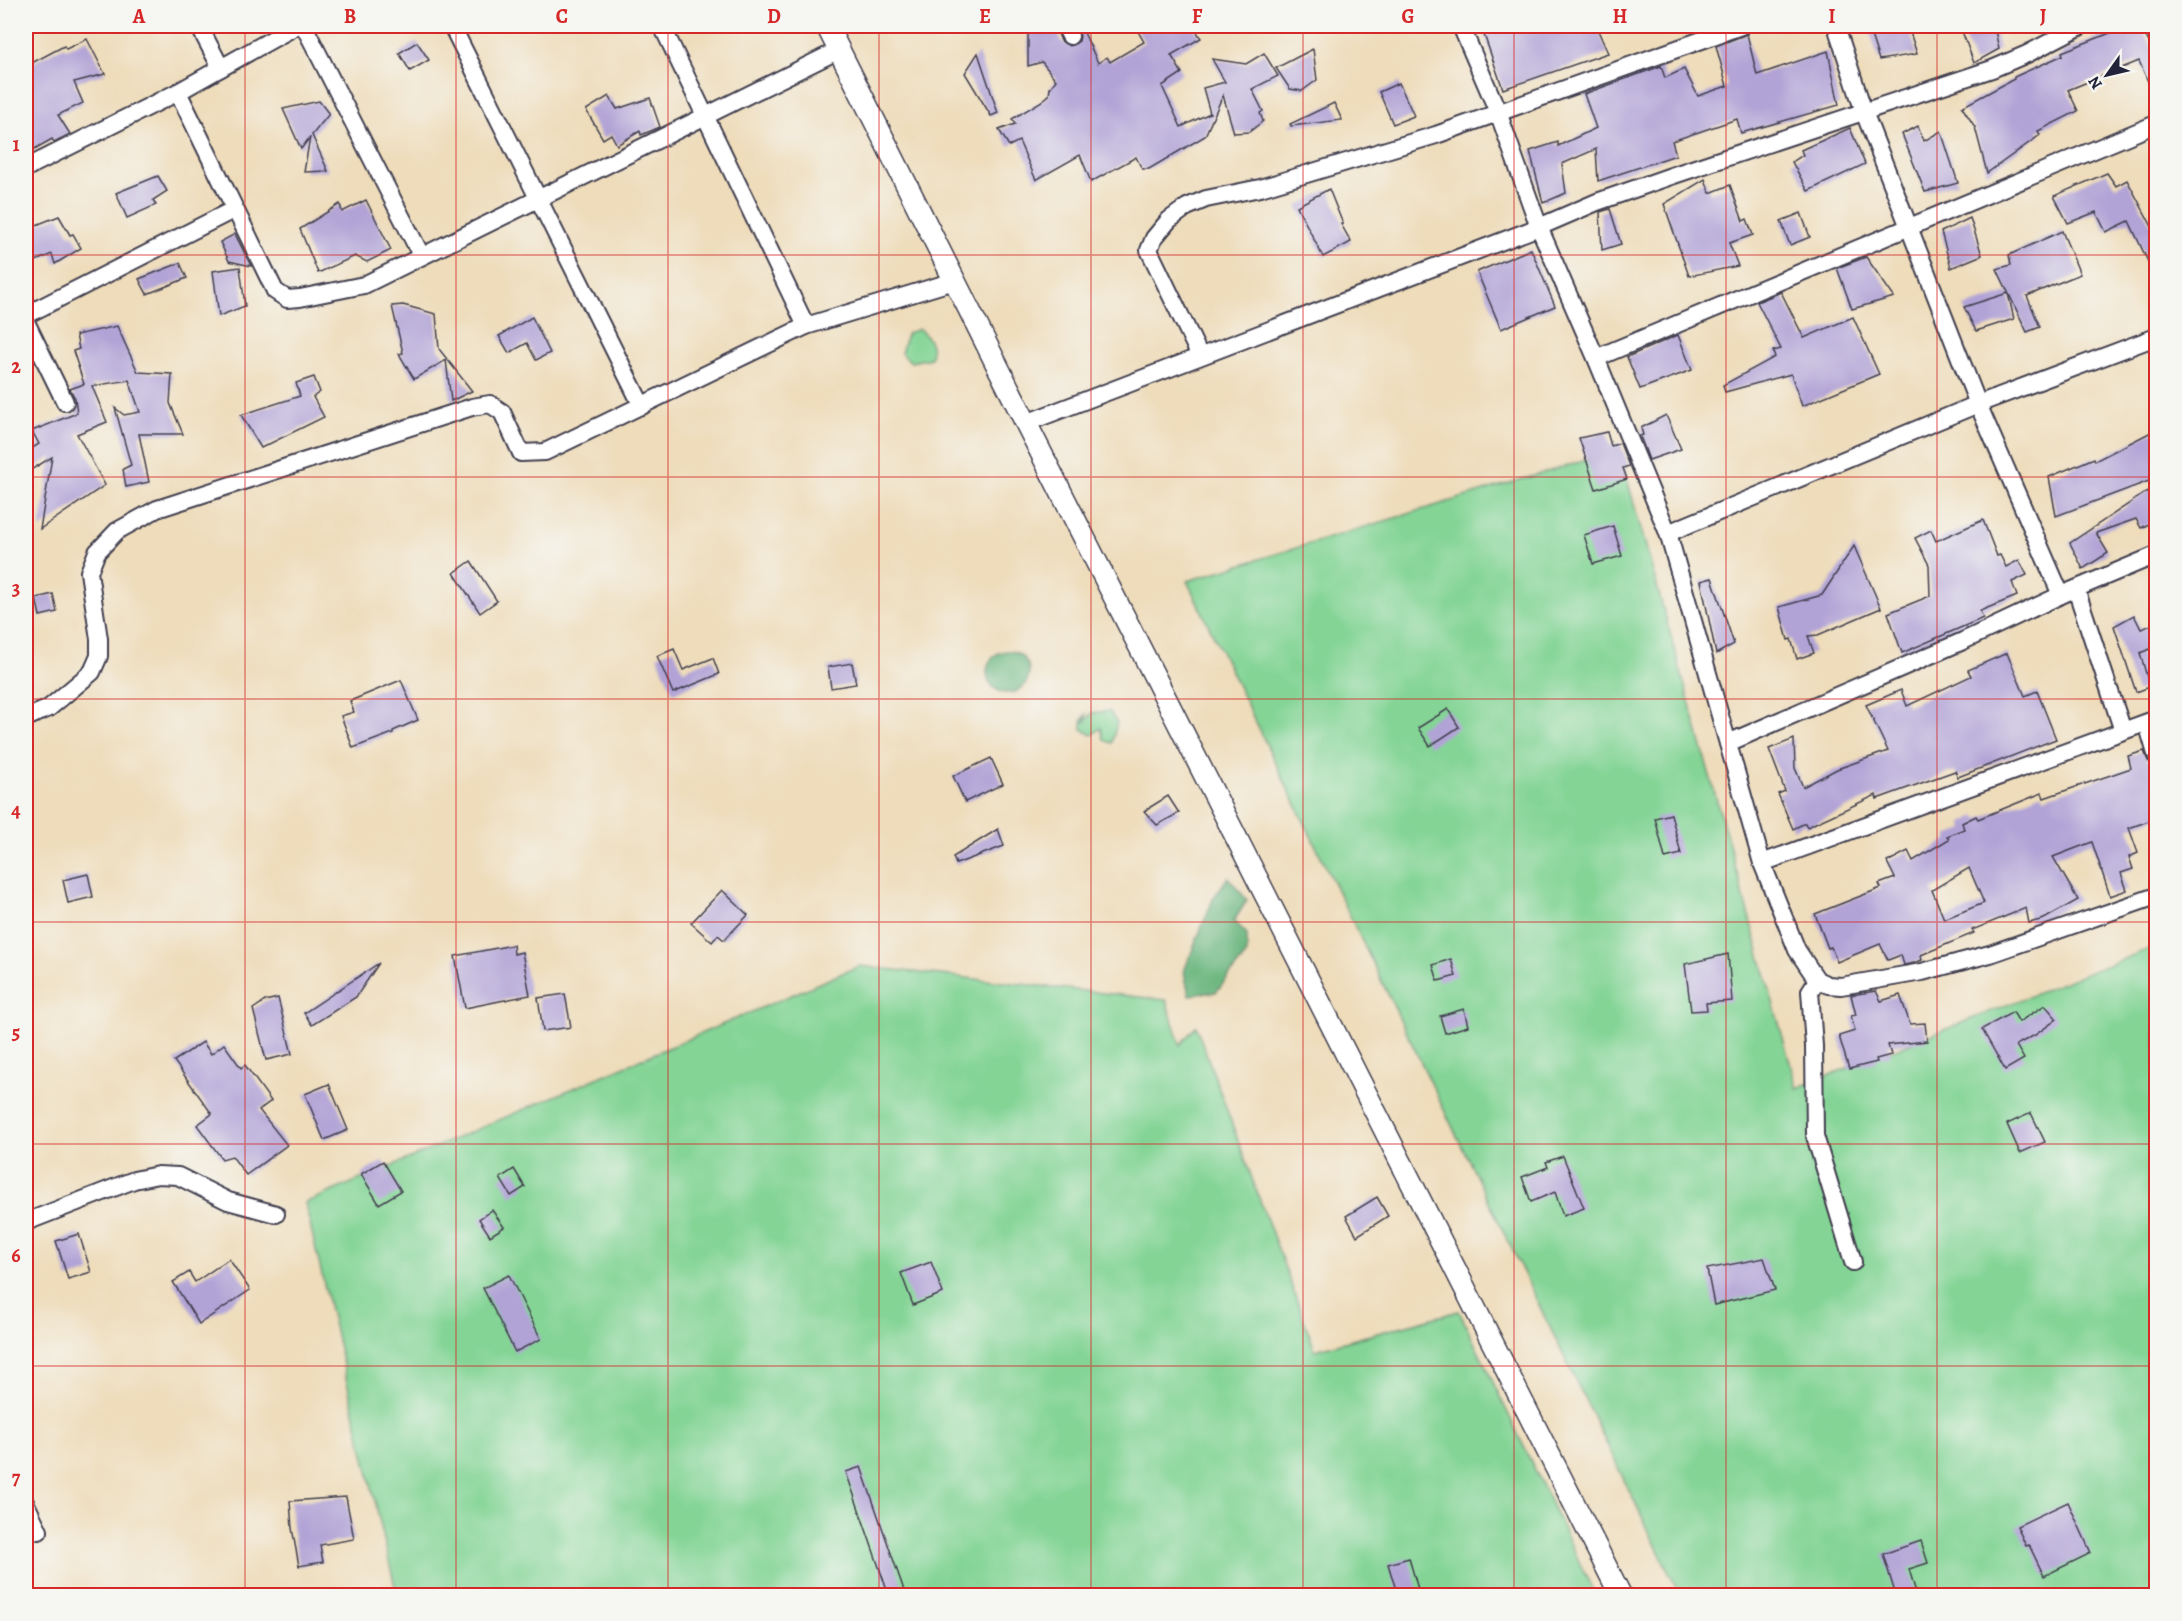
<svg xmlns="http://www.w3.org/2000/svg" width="2182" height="1621" font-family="Alegreya,serif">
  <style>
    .green { fill: #83d495; stroke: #527b68; stroke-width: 1.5 }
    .forest { fill: #6ab67e; stroke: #466c5c; stroke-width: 1.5 }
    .building { fill: #b1a3d6; fill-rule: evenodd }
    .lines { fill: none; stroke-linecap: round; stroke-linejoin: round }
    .minor-casing { stroke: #413e4e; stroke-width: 20 }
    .tertiary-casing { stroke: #413e4e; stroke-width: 24 }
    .minor { stroke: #fff; stroke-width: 16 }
    .tertiary { stroke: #fff; stroke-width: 21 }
    .grid { fill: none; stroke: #d62828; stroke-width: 1.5; stroke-opacity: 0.55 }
    .neatline { fill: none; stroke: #d62828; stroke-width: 2 }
    .grid-label { font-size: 20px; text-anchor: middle; font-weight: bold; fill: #d62828 }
  </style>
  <rect width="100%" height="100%" fill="#f6f6f2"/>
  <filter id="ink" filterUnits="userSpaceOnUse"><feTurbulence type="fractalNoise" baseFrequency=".0167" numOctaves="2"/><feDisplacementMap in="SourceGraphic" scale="12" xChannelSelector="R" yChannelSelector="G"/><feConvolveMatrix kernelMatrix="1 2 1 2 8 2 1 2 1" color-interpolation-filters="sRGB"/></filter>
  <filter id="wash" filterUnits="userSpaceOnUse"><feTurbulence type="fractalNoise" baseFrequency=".008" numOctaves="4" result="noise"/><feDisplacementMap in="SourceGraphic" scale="24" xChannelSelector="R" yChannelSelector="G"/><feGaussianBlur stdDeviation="1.35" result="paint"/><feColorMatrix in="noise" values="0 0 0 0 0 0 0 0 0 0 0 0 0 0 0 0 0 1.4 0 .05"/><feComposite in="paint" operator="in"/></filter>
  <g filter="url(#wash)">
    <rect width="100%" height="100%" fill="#eedcba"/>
    <g class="green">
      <path d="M919,329C928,337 934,345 931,358L911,362L901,353L907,333Z"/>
      <path d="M1619,450L1797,1088L2156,946V1595H1680L1187,581Z"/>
      <path d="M1109,711L1117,723L1112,743L1104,740L1101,728L1092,735L1082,729V721L1087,713L1084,723L1092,713Z"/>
      <path d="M859,966L1166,1000L1180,1045L1196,1026L1315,1350L1459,1311L1595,1595H397L305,1203Z"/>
    </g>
    <g class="forest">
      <circle cx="1008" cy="672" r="21"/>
      <path d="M1228,877L1247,900L1234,921L1247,934V954L1216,992L1189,995L1184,971L1213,899Z"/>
    </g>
    <g id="blocks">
      <g class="building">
        <path d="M1028,26H1055L1061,41L1070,46L1079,41L1080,36L1076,26H1081L1098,63L1107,57L1110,62L1144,42L1135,26H1193L1201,38L1171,55L1182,73L1162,86L1181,127L1210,113L1203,88L1225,82L1212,59L1246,64L1264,53L1278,76L1252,89L1263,111L1260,113L1263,121L1249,132L1234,133L1223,95L1205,136L1149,169H1142L1136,157L1091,182L1080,155L1036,180L1019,141L1009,146L999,130L1015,124L1012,119L1042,101L1049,95L1050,88L1056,80L1042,62L1028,66Z"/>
        <path d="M1481,26H1596L1608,53L1503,89Z"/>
        <path d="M1868,26H1908L1917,54L1879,60Z"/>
        <path d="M1960,26H1994L1999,49L1974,63Z"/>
        <path d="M2106,26H2140L2157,57V102L2139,61L2068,90L2078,111L2038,131L2040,135L1987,173L1975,127L1962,107L2014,79V77L2063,55L2062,52L2110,33Z"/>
        <path d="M1747,34L1757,75L1828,51L1839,105L1741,133L1737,119L1672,141L1676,155L1598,181L1596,149L1562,164L1566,193L1543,203L1530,151L1558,142V146L1596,128L1584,94L1661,66L1665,78L1684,69L1698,96L1727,86L1716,46Z"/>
        <path d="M87,39L105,74L74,82L83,103L58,115L70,134L54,142L52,139L31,151L26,141V66L64,46L66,49Z"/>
        <path d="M417,42L429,60L410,71L399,53Z"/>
        <path d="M1313,49L1317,80L1302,91L1290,89L1276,68Z"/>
        <path d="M978,53L998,113L991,116L965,73Z"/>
        <path d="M1399,83L1414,116L1393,124L1379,92Z"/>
        <path d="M609,96L617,109L650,98L660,127L641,135L640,131L617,145L611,134L603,139L586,110Z"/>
        <path d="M319,101L329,114L312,135L328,171L304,172L310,137L301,149L283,109Z"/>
        <path d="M1334,103L1342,120L1291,126L1290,124Z"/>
        <path d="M1918,126L1924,141L1941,131L1958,183L1925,192L1902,134Z"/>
        <path d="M1850,128L1865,164L1808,191L1792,162L1803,155L1801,150Z"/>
        <path d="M2107,173L2116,186L2127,180L2157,236V281L2129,221L2106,232L2096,212L2068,223L2054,196Z"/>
        <path d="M158,176L167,191L153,200L156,205L127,218L116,193Z"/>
        <path d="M1705,179L1710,193L1730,185L1743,221L1747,219L1753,235L1729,243L1738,266L1689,276L1664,204Z"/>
        <path d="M1329,189L1343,224H1341L1351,242L1323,257L1297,206Z"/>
        <path d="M366,200L391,250L367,262L355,256L318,273L300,229L340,204L342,212Z"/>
        <path d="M1610,209L1621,244L1602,250L1600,212Z"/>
        <path d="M1801,213L1810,237L1790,245L1781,221Z"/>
        <path d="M59,216L70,235L73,234L81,248L55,264L52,254L26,265V229Z"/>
        <path d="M1970,218L1982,255L1951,268L1941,232Z"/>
        <path d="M2062,231L2080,274L2027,296L2040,327L2027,332L1997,269L2011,265L2009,255Z"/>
        <path d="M235,234L251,266L229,261L220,242Z"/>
        <path d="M1531,249L1555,306L1501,329L1477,272Z"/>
        <path d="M1866,257L1894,297L1852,309L1837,268Z"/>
        <path d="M180,263L187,278L147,294L139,279Z"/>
        <path d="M240,267L245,306L219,316L213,271Z"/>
        <path d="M1781,292L1804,338L1853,317L1879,374L1802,406L1791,374L1725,392L1723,385L1775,357L1773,351L1781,349L1757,302Z"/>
        <path d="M2008,293L2014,319L1976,331L1964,307Z"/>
        <path d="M403,305L436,314L439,349L472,391L451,401L446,360L414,379L399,354L403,353L392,306Z"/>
        <path d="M532,317L550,353L536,360L527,343L509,353L499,336Z"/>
        <path d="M117,326L138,372L172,374L170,403L183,434H139L149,482L126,487L123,469L131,465L115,408L124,415L140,412L129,380L92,386L107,422L77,434L105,485L40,529L52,457L26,473V452L39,444L32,431L77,413L75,398L70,389L84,384L73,351L79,349L76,335Z"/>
        <path d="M1678,335L1692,370L1640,389L1627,357Z"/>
        <path d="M314,377L320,392L313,397L324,417L261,448L241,415L300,396L296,383Z"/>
        <path d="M1666,415L1681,449L1649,460L1640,436L1643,435L1641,428Z"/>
        <path d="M2157,429V478L2056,516L2049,477L2094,458L2095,461Z"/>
        <path d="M1607,432L1611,446L1620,443L1629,466L1623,468L1627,479L1596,489L1579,438Z"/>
        <path d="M2157,485V520L2141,528L2136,519L2096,533L2108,553L2083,569L2070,543Z"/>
        <path d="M1983,520L1997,556L2000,555L2006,567L2019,560L2027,575L2012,582L2017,596L1980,611L1983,618L1902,653L1888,613L1930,596L1929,565L1915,538L1931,530L1936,541Z"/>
        <path d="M1613,526L1622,556L1593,564L1584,535Z"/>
        <path d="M1854,546L1881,608L1818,635L1808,636L1814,653L1797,659L1791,639L1788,640L1779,607L1822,595Z"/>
        <path d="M471,561L497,601L480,613L454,573Z"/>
        <path d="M1712,578L1734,644L1716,654L1701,581Z"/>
        <path d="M53,594L57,612L40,616L36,598Z"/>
        <path d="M2134,615L2141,629L2157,623V646L2140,653L2150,687L2136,692L2114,626Z"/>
        <path d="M674,649L683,670L713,658L719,674L673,693L657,656Z"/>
        <path d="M2007,653L2025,696L2037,691L2056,739L1958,777L1955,771L1877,799L1876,795L1807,827L1805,823L1793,829L1778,794L1785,791L1769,749L1794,739L1795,768L1803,787L1837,769L1888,751L1866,705L1901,690L1907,706L1971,676L1968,670Z"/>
        <path d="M852,663L856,684L831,688L828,667Z"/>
        <path d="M401,680L418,720L393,731V733L353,748L341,716L354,712L350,701Z"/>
        <path d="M1448,709L1459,727L1430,746L1418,728Z"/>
        <path d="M2144,751L2148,761L2153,764L2157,774V818L2129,828L2138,853L2129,857L2133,869L2121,873L2127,890L2110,896L2092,842L2053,857L2078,900L2044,919L2029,923L2026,908L1972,930L1974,933L1921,955L1922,960L1914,963L1904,965L1901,955L1888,960L1880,944L1837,962L1831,947L1828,948L1815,914L1881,888L1879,884L1895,878L1887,862L1908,851L1913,861L1949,839L1947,836L1964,829L1962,823L1976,816L1978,819L2042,793L2044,798L2131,768L2128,756ZM1969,868L1984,903L1944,919L1932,890Z"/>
        <path d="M991,758L1003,784L965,802L953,776Z"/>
        <path d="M1168,796L1179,813L1157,825L1144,811Z"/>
        <path d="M1671,814L1681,854L1665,858L1655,818Z"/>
        <path d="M998,829L1004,846L956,864L953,857Z"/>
        <path d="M88,874L93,897L68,903L63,880Z"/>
        <path d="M722,890L748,915L724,940L718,935L712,942L691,923Z"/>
        <path d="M513,945L514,954L522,952L530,995L465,1008L455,956Z"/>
        <path d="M1728,954L1732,1001L1706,1003L1707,1010L1691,1011L1685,964Z"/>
        <path d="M1451,959L1456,976L1438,981L1433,965Z"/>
        <path d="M379,963L356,997L312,1025L304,1013Z"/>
        <path d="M1876,991L1881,1001L1900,995L1910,1024L1925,1023L1927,1041L1888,1045L1891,1055L1876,1059L1877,1062L1849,1069L1839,1036L1855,1031L1851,1016L1856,1015L1851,995Z"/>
        <path d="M565,994L571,1027L543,1031L538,998Z"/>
        <path d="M278,998L292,1054L266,1060L253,1009L265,1001Z"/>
        <path d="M2045,1005L2057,1019L2035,1035L2016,1045L2024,1059L2005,1070L1982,1029L2013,1012L2019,1022Z"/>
        <path d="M1464,1009L1468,1026L1445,1033L1440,1016Z"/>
        <path d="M203,1042L211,1054L224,1044L241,1068L245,1065L271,1101L259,1110L287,1145L246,1175L232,1156L222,1159L197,1125L212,1114L174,1061Z"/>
        <path d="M329,1084L348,1130L324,1140L305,1094Z"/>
        <path d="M2031,1113L2045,1142L2020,1153L2007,1124Z"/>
        <path d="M1563,1156L1584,1208L1563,1216L1555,1192L1531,1202L1522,1177L1548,1167L1546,1162Z"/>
        <path d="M383,1161L401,1191L379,1204L361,1174Z"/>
        <path d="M514,1169L525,1187L511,1196L500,1178Z"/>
        <path d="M1377,1197L1388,1216L1357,1236L1346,1216Z"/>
        <path d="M492,1210L504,1227L490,1236L479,1219Z"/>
        <path d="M79,1234L91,1272L68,1279L56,1241Z"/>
        <path d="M1764,1258L1775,1290L1714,1305L1707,1269Z"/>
        <path d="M229,1259L250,1290L199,1324L173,1282L189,1272L195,1282Z"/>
        <path d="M931,1262L943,1293L913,1305L901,1273Z"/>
        <path d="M509,1275L541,1339L515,1352L483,1288Z"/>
        <path d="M861,1467L906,1596H889L846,1472Z"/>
        <path d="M346,1497L354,1539L320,1545L323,1562L299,1566L292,1528L290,1501Z"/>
        <path d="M2068,1502L2091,1553L2044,1576L2029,1545L2026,1546L2017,1526Z"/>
        <path d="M1921,1541L1928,1563L1909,1569L1917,1596H1896L1883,1554Z"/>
        <path d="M1409,1558L1420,1596H1398L1388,1564Z"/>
      </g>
    </g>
  </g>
  <g filter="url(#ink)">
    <use href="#blocks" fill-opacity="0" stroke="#413e4e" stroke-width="1.5"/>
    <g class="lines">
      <defs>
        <g id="minor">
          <path d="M199,26L221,68"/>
          <path d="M304,26L421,255"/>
          <path d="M452,26L642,406"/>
          <path d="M662,26L806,326"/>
          <path d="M1065,26L1070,36"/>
          <path d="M1461,26L1498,112L1539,227L1596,358L1668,533L1762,863L1797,950L1817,980L1828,985L1841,986L1922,972L1990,954L2156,896"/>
          <path d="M1836,26L1864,112L1978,404L2061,595"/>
          <path d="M178,92L275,291L287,299L300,298L364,285L839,50"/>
          <path d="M26,168L178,92L296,26"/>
          <path d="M26,315L235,209"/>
          <path d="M26,322L65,402"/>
          <path d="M1200,356L1149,250L1154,238L1169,220L1187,207L1206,199L1260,188L1436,135L1741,26"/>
          <path d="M1596,358L2156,124"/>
          <path d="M1026,423L1539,227L1597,202L1674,175L1992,69L2027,54L2081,26"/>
          <path d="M1668,533L1978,404L2156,337"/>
          <path d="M2076,589L2123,731"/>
          <path d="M26,718L49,708L92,672L99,656V639L89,572L97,552L117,531L157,509L472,407L490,404L502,412L521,453L545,452L806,326L954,281"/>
          <path d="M2147,723L2156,754"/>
          <path d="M1728,743L1963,641L2061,595L2156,555"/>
          <path d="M1762,863L2156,719"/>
          <path d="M1817,980L1810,991L1814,1046L1815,1136L1853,1262"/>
          <path d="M26,1222L134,1180L158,1175L178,1176L228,1201L276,1214"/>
          <path d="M26,1504L39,1531"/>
        </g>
        <path id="tertiary" d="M827,26L1028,427L1621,1596"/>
      </defs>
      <use href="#minor" class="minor-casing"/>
      <use href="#tertiary" class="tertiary-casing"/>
      <use href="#minor" class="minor"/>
      <use href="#tertiary" class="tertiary"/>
    </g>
  </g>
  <path class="grid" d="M245,26V1596M456,26V1596M668,26V1596M879,26V1596M1091,26V1596M1303,26V1596M1514,26V1596M1726,26V1596M1937,26V1596M26,255H2156M26,477H2156M26,699H2156M26,922H2156M26,1144H2156M26,1366H2156"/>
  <rect width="2182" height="1621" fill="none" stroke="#f6f6f2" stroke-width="66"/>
  <g transform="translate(2107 75) rotate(236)" stroke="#f6f6f2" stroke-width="4.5" paint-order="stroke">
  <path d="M0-4.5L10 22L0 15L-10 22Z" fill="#22223b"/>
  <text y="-9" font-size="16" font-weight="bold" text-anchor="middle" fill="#22223b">N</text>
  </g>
  <rect x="33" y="33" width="2116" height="1555" class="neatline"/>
  <g class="grid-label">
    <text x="139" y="23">A</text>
    <text x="350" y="23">B</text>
    <text x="562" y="23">C</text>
    <text x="774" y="23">D</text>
    <text x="985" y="23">E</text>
    <text x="1197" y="23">F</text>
    <text x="1408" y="23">G</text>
    <text x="1620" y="23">H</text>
    <text x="1832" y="23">I</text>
    <text x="2043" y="23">J</text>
    <text x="16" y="151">1</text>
    <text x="16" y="373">2</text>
    <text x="16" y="595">3</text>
    <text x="16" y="817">4</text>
    <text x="16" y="1039">5</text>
    <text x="16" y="1262">6</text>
    <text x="16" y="1484">7</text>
  </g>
</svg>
